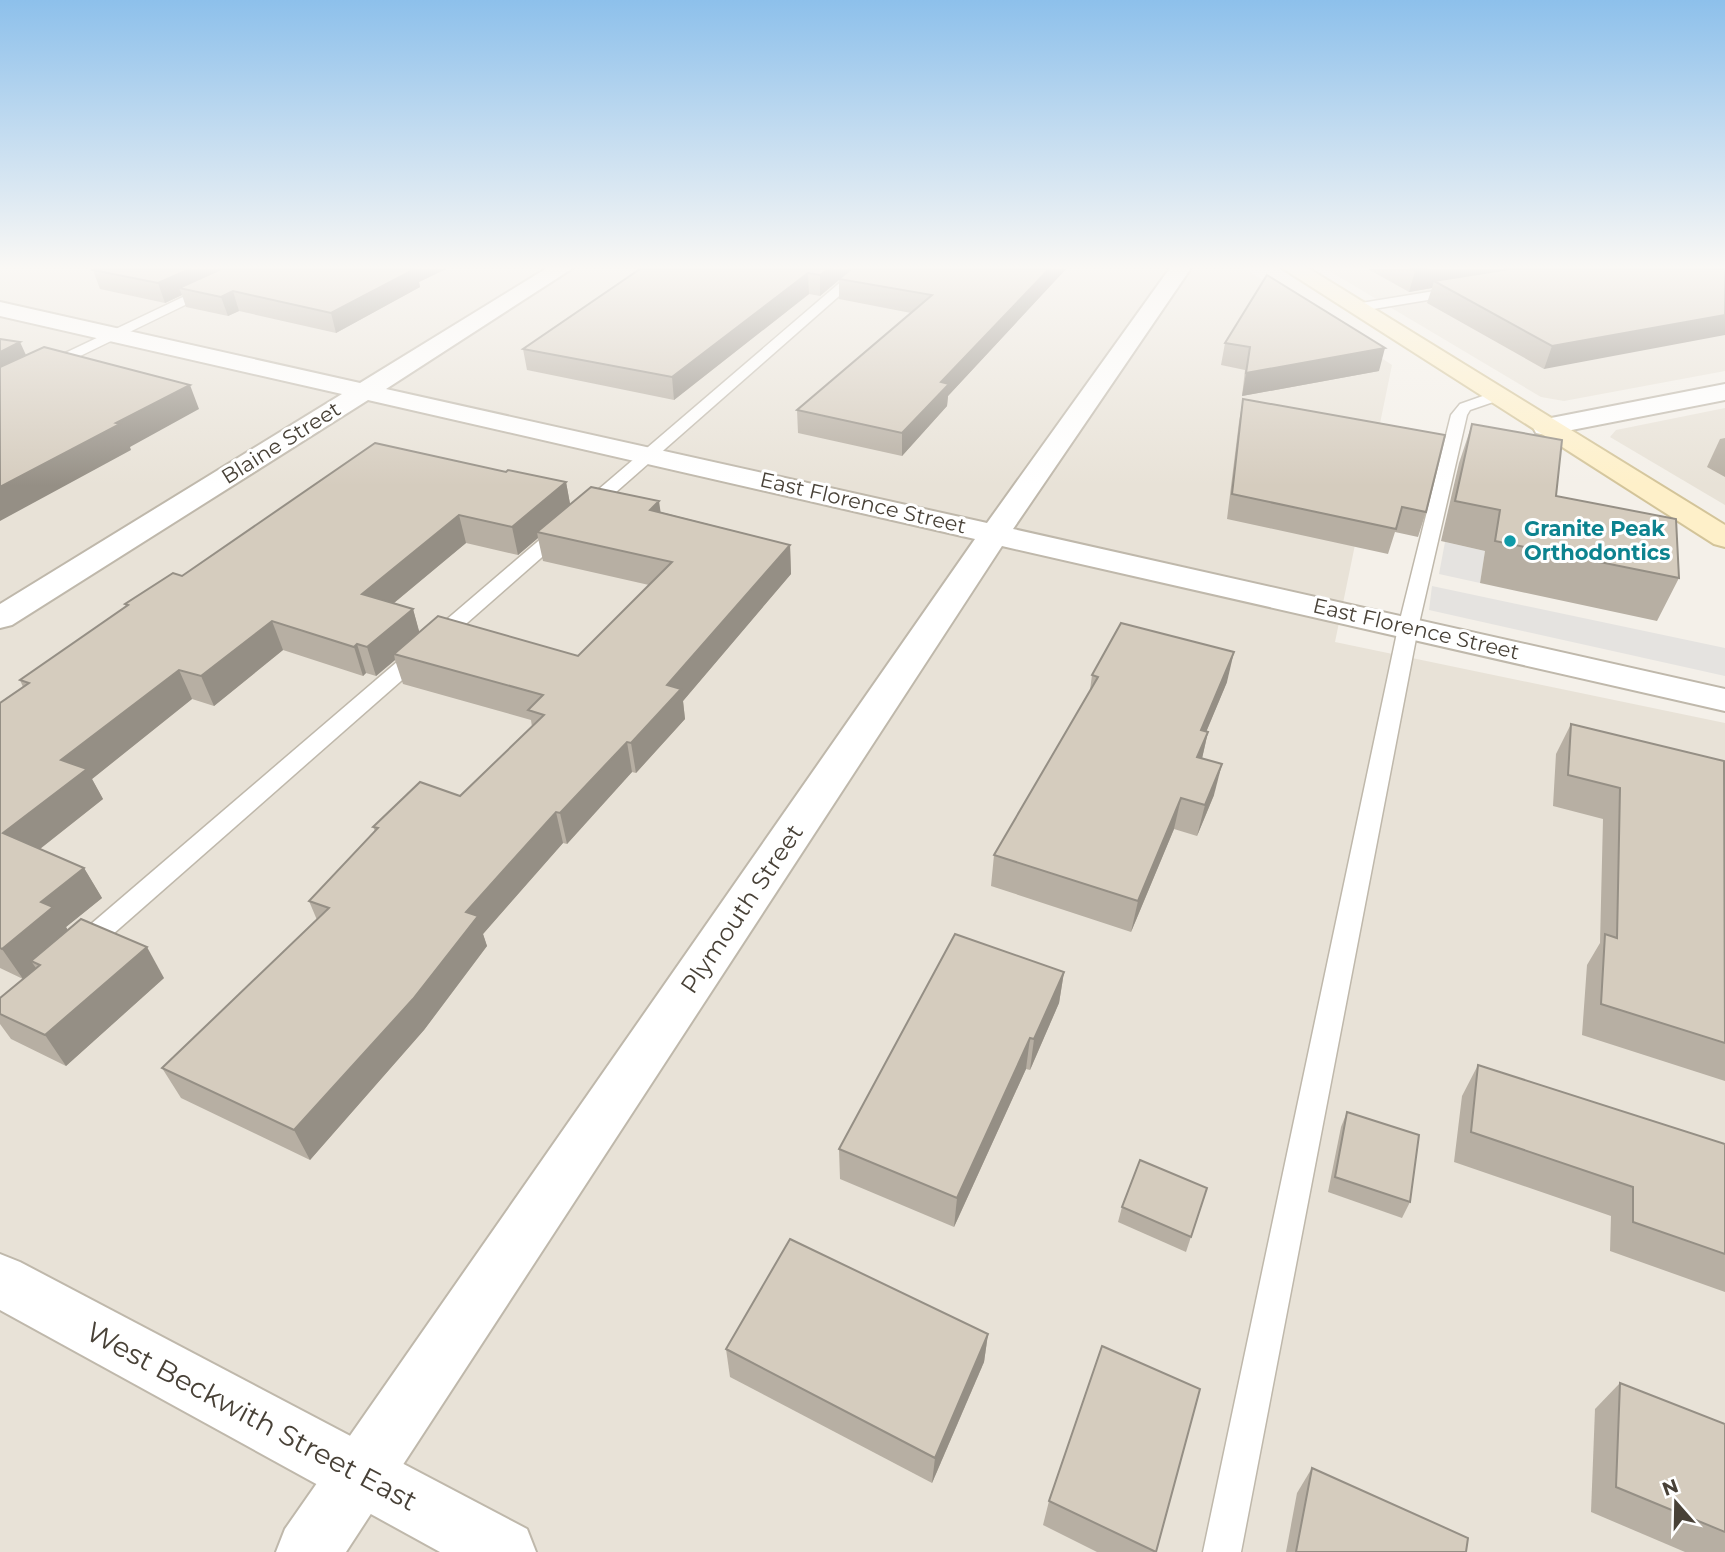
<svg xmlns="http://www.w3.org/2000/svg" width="1725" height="1552" font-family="Montserrat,sans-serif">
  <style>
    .residential { fill: #e8e2d7 }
    .parking { fill: #e5e3e0 }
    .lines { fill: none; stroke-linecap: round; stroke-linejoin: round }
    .service-casing { stroke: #bfb8ab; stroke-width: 3 }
    .minor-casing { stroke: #bfb8ab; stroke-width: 4 }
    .tertiary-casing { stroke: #bfb8ab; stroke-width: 4 }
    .secondary-casing { stroke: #d3c499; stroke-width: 4 }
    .service { fill: #fff; fill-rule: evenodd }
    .minor { fill: #fff; fill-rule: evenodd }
    .tertiary { fill: #fff; fill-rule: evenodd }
    .secondary { fill: #fef0c9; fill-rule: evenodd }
    .wall { fill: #b7afa3; fill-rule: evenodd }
    .shaded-wall { fill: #958f85 }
    .building { fill: #d5ccbe; stroke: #958f85; stroke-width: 2 }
    .culture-dot { fill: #0f9aa8; stroke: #fff; stroke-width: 2.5 }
    .labels { text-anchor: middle; stroke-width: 6; stroke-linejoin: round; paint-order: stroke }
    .far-street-label { font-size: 21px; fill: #484137; stroke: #fff }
    .far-culture-label { font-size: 21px; font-weight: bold; fill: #0d838f; stroke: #fff; text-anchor: start }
    .street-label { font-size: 24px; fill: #484137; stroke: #fff }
    .near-street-label { font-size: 28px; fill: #484137; stroke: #fff }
  </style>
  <rect width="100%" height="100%" fill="#f4f0e9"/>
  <g class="residential">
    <path d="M0,268H1244L1392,365L1335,642L1725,723V1552H0Z"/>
    <path d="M1725,268V371L1564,401L1541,397L1326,269Z"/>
    <path d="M1725,408V505L1610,437L1616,430Z"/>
  </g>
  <g class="parking">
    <path d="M1445,542L1485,551L1480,583L1439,574Z"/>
    <path d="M1432,586L1725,648V676L1429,610Z"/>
  </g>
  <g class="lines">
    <defs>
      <g id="service">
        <path d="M244,268H261L0,395V384Z"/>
        <path d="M857,268H871L88,956L79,959L70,956L66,949L70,942Z"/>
        <path d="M1459,287L1464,288V294L1355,312L1348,308L1355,304Z"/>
        <path d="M1497,391L1505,396L1502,399L1470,410L1467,415L1418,628L1241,1552H1203L1398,628L1451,415L1460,404Z"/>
      </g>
      <g id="minor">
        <path d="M547,268H573L386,389L987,523L1170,268H1191L1013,529L1725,689V711L1002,546L346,1552H276L285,1529L975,539L368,400L12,625L0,628V604L342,394L0,316V302L360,383Z"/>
        <path d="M1725,384V400L1546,435L1536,433L1533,427L1536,421L1546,419Z"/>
      </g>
      <path id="tertiary" d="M0,1254L20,1262L527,1529L536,1552H440L0,1310Z"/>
      <path id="secondary" d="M1282,268H1308L1725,525V547L1714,544Z"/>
    </defs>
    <use href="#service" class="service-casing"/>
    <use href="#minor" class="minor-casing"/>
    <use href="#tertiary" class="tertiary-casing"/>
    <use href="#secondary" class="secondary-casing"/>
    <use href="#service" class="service"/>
    <use href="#minor" class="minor"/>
    <use href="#tertiary" class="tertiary"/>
    <use href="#secondary" class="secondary"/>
  </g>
  <g class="wall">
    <path d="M91,269H446L419,282L420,287L336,333L239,311L228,316L186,307L182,295L165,303L100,289L93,270L94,269Z"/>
    <path d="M640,269H1066L948,396L947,406L902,456L798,433L797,410L911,313L839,299V280L820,296L809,294L674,400L527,370L523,349Z"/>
    <path d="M1368,269H1725L1544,369L1427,303L1432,288L1409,292Z"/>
    <path d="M1225,343L1379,371L1242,396L1245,370L1221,365Z"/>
    <path d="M1243,399L1426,512L1418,537L1395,532L1388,554L1227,519L1239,422Z"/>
    <path d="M1472,424L1556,496L1679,578L1657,621L1480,583L1485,551L1441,541L1459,463Z"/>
    <path d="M1725,438V477L1707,467L1720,439Z"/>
    <path d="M506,472L566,482L570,504L661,512L790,545L791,574L683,701L685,719L636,773L632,772L567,844L563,843L483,934L487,946L424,1030L310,1160L181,1098L162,1068L317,920L309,901L375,831L373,827L460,796L532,727L531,720L403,684L395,660L376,676L366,673L363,676L283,650L214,706L192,699L92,779L103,799L40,849L84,868L102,898L66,927L68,931L164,978L66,1066L11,1039L0,1024V998L36,969L23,979L0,968V703L23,687L20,680L126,606L125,604L182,576ZM538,538L543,561L649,585L578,656L419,632L413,609L394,603L466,543L518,555Z"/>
    <path d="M1092,675L1227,682L1206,732H1208L1202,758L1214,795L1197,836L1174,829L1131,932L991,886L994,855L1090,690Z"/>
    <path d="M1571,724L1725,771V1081L1582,1035L1587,965L1600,943L1603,819L1553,806L1556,754Z"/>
    <path d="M1064,972L1059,1003L1030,1070L1026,1069L954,1227L840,1179L839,1149Z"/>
    <path d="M1478,1065L1725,1144V1292L1610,1251L1611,1216L1454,1162L1462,1096Z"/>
    <path d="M1347,1112L1410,1202L1402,1218L1328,1192L1341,1127Z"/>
    <path d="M1207,1188L1186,1252L1118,1222L1122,1207Z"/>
    <path d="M988,1334L984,1362L932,1483L730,1377L726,1349Z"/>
    <path d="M1620,1383L1725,1424V1552H1685L1591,1512L1595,1409Z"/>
    <path d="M1312,1468L1466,1552H1286L1297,1493Z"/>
    <path d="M1049,1501L1156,1552H1097L1043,1525Z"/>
  </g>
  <g class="shaded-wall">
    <path d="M190,269H237L179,288L182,295L165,303L158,283Z"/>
    <path d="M409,269H446L419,282L420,287L336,333L331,313Z"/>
    <path d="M828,269H852L820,296V275Z"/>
    <path d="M1049,269H1066L948,396L947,406L902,456V433L941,382Z"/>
    <path d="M1428,269H1548L1434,281L1432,288L1409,292L1415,271Z"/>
    <path d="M808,273L809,294L674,400L672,377Z"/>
    <path d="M233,291L239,311L228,316L221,297Z"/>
    <path d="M1725,315V335L1544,369L1552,346Z"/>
    <path d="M20,342L31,366L0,381V352Z"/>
    <path d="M1385,348L1379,371L1242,396L1246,373Z"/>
    <path d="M190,385L199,409L130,447L131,450L0,521V487L116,423Z"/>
    <path d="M566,482L571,509L537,532L538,538L518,555L512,527Z"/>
    <path d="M659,501L663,529L650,510Z"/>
    <path d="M459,515L466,543L371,622L362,594Z"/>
    <path d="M790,545L791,574L683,701L685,719L636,773L631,743L667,685Z"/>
    <path d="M413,609L421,638L394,654L395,660L376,676L367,647Z"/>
    <path d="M272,621L283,650L214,706L201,676Z"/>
    <path d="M357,644L366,673L363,676L354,647Z"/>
    <path d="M1234,652L1227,682L1194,761L1201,730Z"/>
    <path d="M179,670L192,699L92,779L103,799L22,863L3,833L61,760Z"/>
    <path d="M1208,732L1201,763L1197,757Z"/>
    <path d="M627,742L632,772L567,844L560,813Z"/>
    <path d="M1222,764L1214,795L1197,836L1205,805Z"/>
    <path d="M1181,798L1174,829L1131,932L1138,901Z"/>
    <path d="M556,812L563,843L483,934L487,946L424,1030L310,1160L294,1130L466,912Z"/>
    <path d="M84,868L102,898L66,927L72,937L31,961L36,968L23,979L2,949L41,902Z"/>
    <path d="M147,947L164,978L66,1066L45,1035Z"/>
    <path d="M1064,972L1059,1003L1030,1070L1034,1039Z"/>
    <path d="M1030,1038L1026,1069L954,1227L957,1198Z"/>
    <path d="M988,1334L984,1362L932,1483L935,1458Z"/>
  </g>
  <g class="building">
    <path d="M96,269H190L158,283L93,270Z"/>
    <path d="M221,269H415L331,313L233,291L221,297L179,288Z"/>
    <path d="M640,269H828L820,275L808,273L672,377L523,349Z"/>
    <path d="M851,269H1049L941,382L949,384L902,433L797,410L932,295L839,279Z"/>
    <path d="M1412,269H1428L1415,271Z"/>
    <path d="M1509,269H1725V315L1552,346L1434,281Z"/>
    <path d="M1267,275L1385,348L1246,373L1250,347L1225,343Z"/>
    <path d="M0,339L20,342L0,352Z"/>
    <path d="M44,347L190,385L116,423L120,424L0,487V367Z"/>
    <path d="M1243,399L1445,435L1426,512L1402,507L1396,529L1232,494Z"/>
    <path d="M1472,424L1562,440L1556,496L1676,519L1679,578L1495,541L1500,510L1455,501Z"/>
    <path d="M375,443L506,472L508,470L566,482L512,527L459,515L362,594L413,609L367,647L357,644L354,647L272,621L201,676L179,670L61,760L87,769L3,833L84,868L41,902L53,907L2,949L0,948V703L29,683L20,680L128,605L125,604L173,573L182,576Z"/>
    <path d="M591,487L659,501L650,510L790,545L667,685L681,689L631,743L627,742L560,813L556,812L466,912L478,916L413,999L294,1130L162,1068L329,908L309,901L378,828L373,827L420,782L460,796L544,715L528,710L543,695L394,654L438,616L578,656L672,562L537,532Z"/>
    <path d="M1121,623L1234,652L1201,730L1208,732L1197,757L1222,764L1205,805L1181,798L1138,901L994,855L1098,677L1092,675Z"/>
    <path d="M1571,724L1724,761L1725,1043L1601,1004L1605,934L1617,938L1620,788L1568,775Z"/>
    <path d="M81,919L147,947L45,1035L0,1014V998L40,965L31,961Z"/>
    <path d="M955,934L1064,972L1034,1039L1030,1038L957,1198L839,1149Z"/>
    <path d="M1478,1065L1725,1144V1254L1633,1222V1187L1471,1132Z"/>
    <path d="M1347,1112L1419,1135L1410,1202L1335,1177Z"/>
    <path d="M1140,1160L1207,1188L1191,1237L1122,1207Z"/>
    <path d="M790,1239L988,1334L935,1458L726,1349Z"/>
    <path d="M1102,1346L1200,1389L1156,1552L1049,1501Z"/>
    <path d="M1620,1383L1725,1424V1532L1616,1487Z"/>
    <path d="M1312,1468L1468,1538L1466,1552H1296Z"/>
  </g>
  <linearGradient id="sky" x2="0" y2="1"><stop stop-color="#8dc0eb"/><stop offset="0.55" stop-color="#faf8f5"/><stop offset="1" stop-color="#faf8f5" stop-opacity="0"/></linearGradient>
  <rect width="1725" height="486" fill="url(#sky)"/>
  <circle class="culture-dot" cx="1510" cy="541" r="7"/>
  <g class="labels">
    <g class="far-street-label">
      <text transform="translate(281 443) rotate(-32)" y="7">Blaine Street</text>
      <text transform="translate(863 503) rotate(13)" y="7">East Florence Street</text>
      <text transform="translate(1416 629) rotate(13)" y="7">East Florence Street</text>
    </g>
    <g class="far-culture-label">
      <text x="1524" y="536">Granite Peak<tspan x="1524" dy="24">Orthodontics</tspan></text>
    </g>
    <g class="street-label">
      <text transform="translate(742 909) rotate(-56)" y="8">Plymouth Street</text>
    </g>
    <g class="near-street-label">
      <text transform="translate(252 1416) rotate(28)" y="10">West Beckwith Street East</text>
    </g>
  </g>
  <g transform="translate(1676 1503) rotate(340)" stroke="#ffffff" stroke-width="5" paint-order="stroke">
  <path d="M0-5L12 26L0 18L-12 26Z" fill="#484137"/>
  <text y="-10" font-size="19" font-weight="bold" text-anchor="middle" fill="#484137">N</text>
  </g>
</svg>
